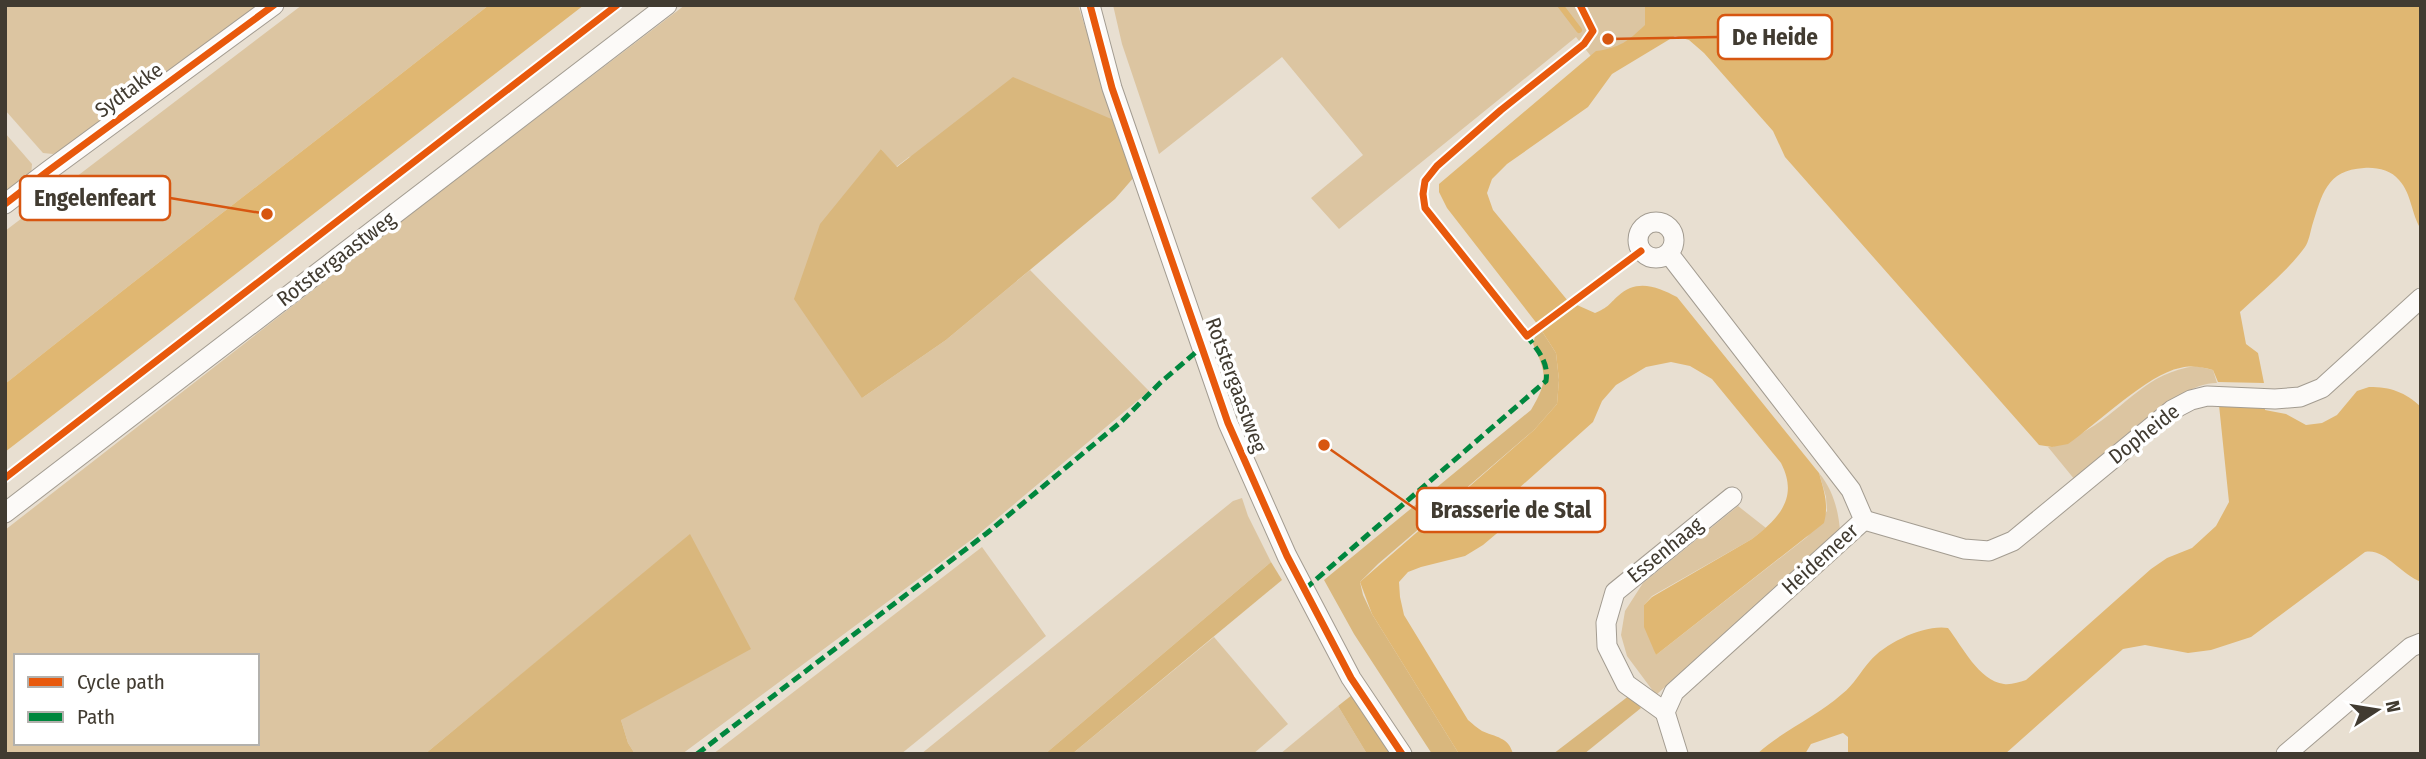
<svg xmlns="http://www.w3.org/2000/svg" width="2426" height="759" font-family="'Fira Sans Condensed',sans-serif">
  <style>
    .green { fill: #dcc5a1; fill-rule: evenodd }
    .forest { fill: #d9b77d }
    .water { fill: #e0b772 }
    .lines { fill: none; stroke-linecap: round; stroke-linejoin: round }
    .stream { stroke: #e0b772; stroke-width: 6 }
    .minor-casing { stroke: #a39c91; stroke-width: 21 }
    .minor { stroke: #fcfaf8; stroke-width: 19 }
    .quiet { stroke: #00873e; stroke-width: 5; stroke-dasharray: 10 5; stroke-linecap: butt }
    .cycleway-casing { stroke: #fff; stroke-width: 11 }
    .cycleway { stroke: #e8590c; stroke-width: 7 }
    .labels { text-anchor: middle; stroke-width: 7; stroke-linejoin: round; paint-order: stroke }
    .street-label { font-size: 21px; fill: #413b31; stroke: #fff }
    .leader { fill: none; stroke: #d75610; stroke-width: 2.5 }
    .callout-dot { fill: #d75610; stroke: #fff; stroke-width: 2.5 }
    .callout { fill: #fff; stroke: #d75610; stroke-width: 2.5 }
    .callout-label { font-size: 23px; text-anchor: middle; font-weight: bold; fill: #413b31 }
  </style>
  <rect width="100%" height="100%" fill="#e8dfd1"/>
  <g class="green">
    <path d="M5,5H259L68,147L53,154L43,153L5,110Z"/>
    <path d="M302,5H489C328,132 165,256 5,384V231Z"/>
    <path d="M685,5H1078L1116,121L909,157L896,167L881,149L862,398L946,340L1030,270L1149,391L975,537L682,754H635L628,743L621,720L690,535L425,754H5V530L421,206ZM16,656H257V743H16Z"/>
    <path d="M1113,5H1706L1597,64L1576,37L1339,229L1311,198L1363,155L1282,57L1159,154L1122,44Z"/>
    <path d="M5,133L32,164L31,176L5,196Z"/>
    <path d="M2196,366L2213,370L2217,383C2176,382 2107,454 2075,480L2048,447H2052C2064,442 2076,437 2087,430C2128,406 2145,373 2196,366Z"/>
    <path d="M1819,473C1833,490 1838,509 1840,530L1656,695L1627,656L1621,635L1625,611L1643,583L1738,506L1766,528L1752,539L1652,596L1644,605L1656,655L1807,537L1827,511L1826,497Z"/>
    <path d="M1242,498L1248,516L1271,562L1045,754H921L1233,501Z"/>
    <path d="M982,547L1046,636L901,754H713Z"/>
    <path d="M1214,637L1288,724L1253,754H1072Z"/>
    <path d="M1338,706L1367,754H1280Z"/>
  </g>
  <g class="forest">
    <path d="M1013,77L1116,121L1135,176L1115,199L946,340L862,398L794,299L820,224L881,149L897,167Z"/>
    <path d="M1538,325L1556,353L1559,380L1557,404L1534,430L1378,564L1360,582L1363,595L1372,614L1459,754H1432L1354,634L1324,580L1531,410C1548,381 1547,374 1533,344Z"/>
    <path d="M690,534L751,649L621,720L628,743L635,754H425Z"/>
    <path d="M1271,562L1282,580L1072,754H1045Z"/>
    <path d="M1352,695L1391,754H1367L1338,706Z"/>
    <path d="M1630,695L1641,708L1584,754H1553Z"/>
  </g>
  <g class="water">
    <path d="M489,5H584L5,452V384C165,256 328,132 489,5Z"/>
    <path d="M1645,5H2421V229C2411,214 2412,194 2399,180C2391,170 2376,167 2364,168C2326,170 2322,195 2312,226C2310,233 2309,241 2305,247C2287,272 2262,291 2240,312L2246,344L2258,353L2264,383L2218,382L2213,370C2201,367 2192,365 2180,368C2148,374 2097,424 2068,444L2052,447L2039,445L1785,157L1773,131L1704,53L1689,40L1675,36L1612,74L1588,107L1507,164L1492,179L1487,193L1493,210L1568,301L1595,313C1609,307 1608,305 1618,296C1637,278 1658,287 1677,297L1819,473C1824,491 1829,504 1824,523L1656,655L1644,627V605L1652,597L1752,539C1779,518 1799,498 1781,463L1712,379L1690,366L1671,362L1646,367L1616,385L1602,401L1593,422L1518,489L1508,509L1502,529L1483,545L1465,556L1421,567L1408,572L1399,582L1400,597L1404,615L1468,720C1473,724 1477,728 1482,731C1495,737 1509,737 1513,754H1459L1372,614L1360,582L1534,430L1557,404L1559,380L1556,353L1538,325L1447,208L1439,192V184L1596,51C1620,48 1628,41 1645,25Z"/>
    <path d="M2369,387C2391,387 2405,392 2421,407V582C2400,574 2385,548 2365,552L2251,637L2211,650L2188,653L2145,645L2123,649L2005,754H1848V737L1843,733L1811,744L1805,754H1757C1782,731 1816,717 1842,694C1854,685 1860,672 1870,661C1885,643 1925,624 1948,628C1962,646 1979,681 2004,684C2011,685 2019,682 2026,680L2151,569L2167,558L2192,548L2216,526L2229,502L2219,405L2265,402V410L2286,414L2306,425L2322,423L2337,415L2357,391Z"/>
  </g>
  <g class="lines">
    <path class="stream" d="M1560,5L1579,30"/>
    <defs>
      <g id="minor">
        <path d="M1090,5L1112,88L1228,423L1287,556L1351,678L1402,754"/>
        <path d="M5,204L48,171L274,5"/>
        <circle cx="1656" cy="240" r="18"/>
        <path d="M1669,254L1851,490L1864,520L1674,692L1665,712L1678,754"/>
        <path d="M5,513L667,5"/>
        <path d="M1864,520L1964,549L1989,551L2013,541L2172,410L2191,400L2207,396L2275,399L2300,397L2322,388L2421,298"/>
        <path d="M1665,712L1626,684L1607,646L1606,623L1615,592L1732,497"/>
        <path d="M2286,754L2411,647L2421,643"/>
      </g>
    </defs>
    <use href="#minor" class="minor-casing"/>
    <use href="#minor" class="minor"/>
    <g class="quiet">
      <path d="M1305,589L1546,381C1549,362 1538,351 1527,336"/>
      <path d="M697,754L987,533L1122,421L1160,383L1202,347"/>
    </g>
    <defs>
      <g id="cycleway">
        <path d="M1090,5L1112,88L1228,423L1287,556L1351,678L1402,754"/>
        <path d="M1580,5L1593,31L1584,44L1501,110L1437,166L1425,181L1423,194L1425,208L1527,336L1641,251"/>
        <path d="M5,204L48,171L274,5"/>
        <path d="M5,478L617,5"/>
      </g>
    </defs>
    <use href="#cycleway" class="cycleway-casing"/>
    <use href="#cycleway" class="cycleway"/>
  </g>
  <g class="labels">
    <g class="street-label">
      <text transform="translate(129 90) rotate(-36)" y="7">Sydtakke</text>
      <text transform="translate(336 259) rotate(-37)" y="7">Rotstergaastweg</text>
      <text transform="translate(1236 385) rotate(70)" y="7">Rotstergaastweg</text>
      <text transform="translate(2144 434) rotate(-38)" y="7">Dopheide</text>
      <text transform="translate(1665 550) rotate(-39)" y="7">Essenhaag</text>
      <text transform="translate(1820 559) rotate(-42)" y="7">Heidemeer</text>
    </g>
  </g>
  <path class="leader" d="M1608 39L1718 37M267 214L170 198M1324 445L1417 510"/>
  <g class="callout-dot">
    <circle cx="1608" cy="39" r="7"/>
    <circle cx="267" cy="214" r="7"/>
    <circle cx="1324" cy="445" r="7"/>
  </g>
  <g class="callout">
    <rect x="1718" y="15" width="114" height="44" rx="7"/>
    <rect x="20" y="176" width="150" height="44" rx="7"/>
    <rect x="1417" y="488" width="188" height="44" rx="7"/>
  </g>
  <g class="callout-label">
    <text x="1775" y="45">De Heide</text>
    <text x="95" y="206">Engelenfeart</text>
    <text x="1511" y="518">Brasserie de Stal</text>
  </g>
  <rect width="2426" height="759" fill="none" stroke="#413b31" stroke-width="14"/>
  <rect x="14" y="654" width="245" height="91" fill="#ffffff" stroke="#b3b1ad" stroke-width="2"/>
  <rect x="28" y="677" width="35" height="10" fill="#e8590c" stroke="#b3b1ad" stroke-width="2"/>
  <text x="77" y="689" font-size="21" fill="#413b31">Cycle path</text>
  <rect x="28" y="712" width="35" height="10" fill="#00873e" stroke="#b3b1ad" stroke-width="2"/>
  <text x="77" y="724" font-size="21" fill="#413b31">Path</text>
  <g transform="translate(2377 710) rotate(78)" stroke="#ffffff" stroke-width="5" paint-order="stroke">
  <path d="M0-5L12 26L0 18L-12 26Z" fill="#413b31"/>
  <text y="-10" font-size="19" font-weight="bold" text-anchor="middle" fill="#413b31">N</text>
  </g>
</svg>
